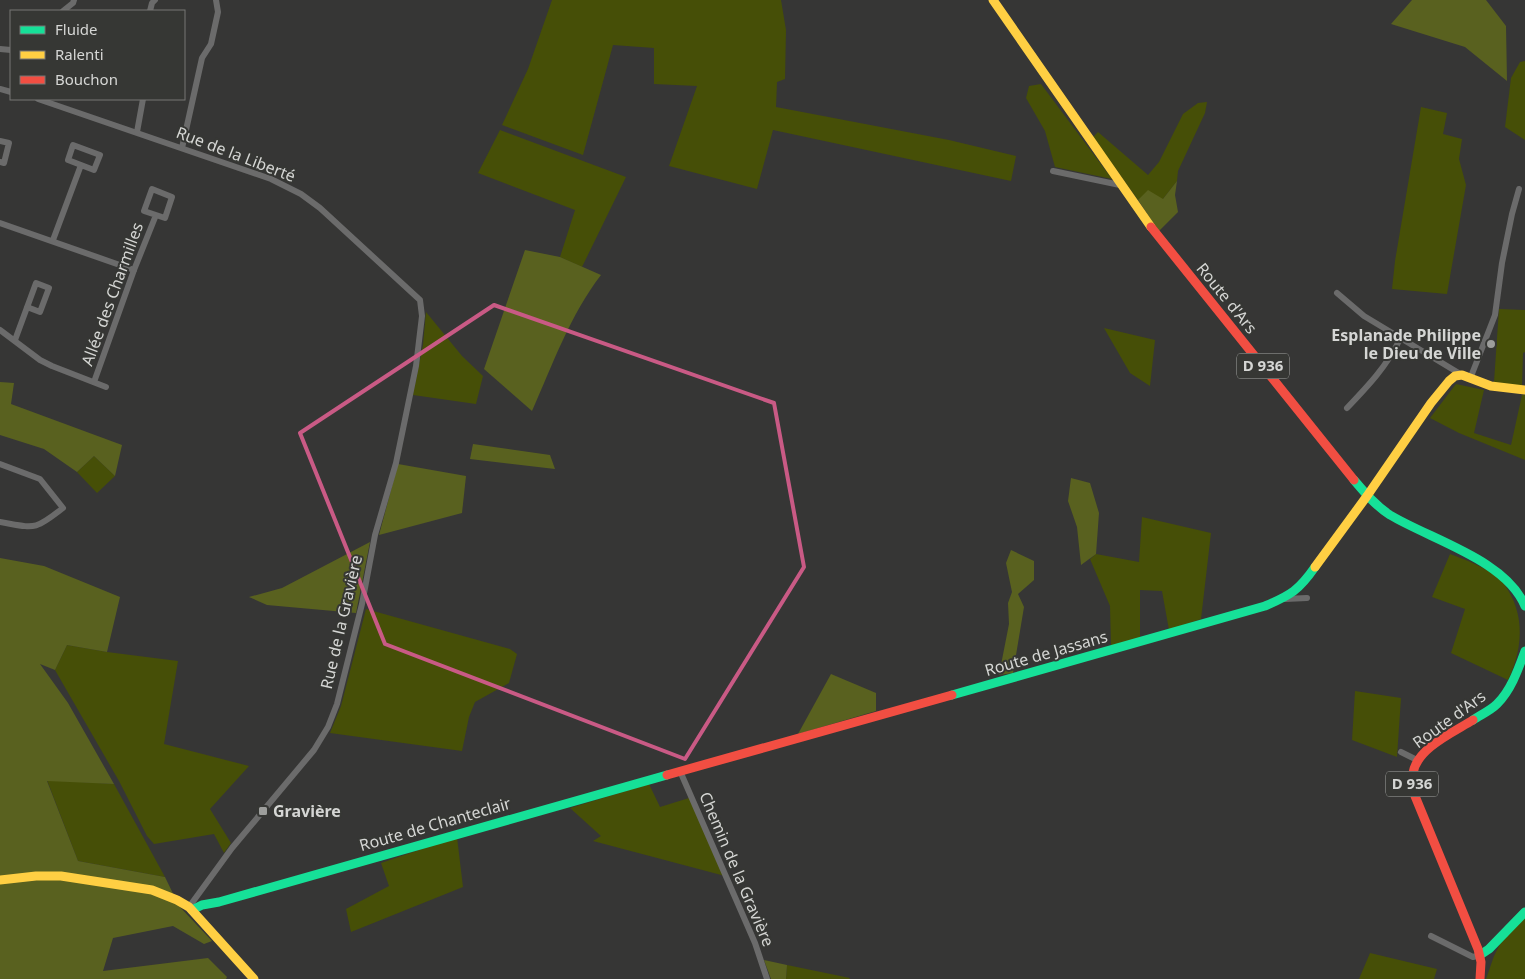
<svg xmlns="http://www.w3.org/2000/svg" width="1525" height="979" font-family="'Noto Sans',sans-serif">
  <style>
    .green { fill: #464f07 }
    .forest { fill: #59611f }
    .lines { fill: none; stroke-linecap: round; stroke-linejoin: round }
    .street { stroke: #6b6b6b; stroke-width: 6 }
    .fast { stroke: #16e098; stroke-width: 9 }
    .slow { stroke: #ffcf43; stroke-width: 9 }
    .jam { stroke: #f24e42; stroke-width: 9 }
    .marked { fill: none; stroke: #c95a85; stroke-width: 4; stroke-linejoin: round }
    .poi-dot { fill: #9d9e9c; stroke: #363734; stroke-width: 2 }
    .labels { text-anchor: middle; stroke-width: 4; stroke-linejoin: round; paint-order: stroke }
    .shield { fill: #363734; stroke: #a5a6a4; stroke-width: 1 }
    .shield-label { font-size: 15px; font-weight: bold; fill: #d5d6d4 }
    .street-label { font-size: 16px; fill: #d5d6d4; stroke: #363734 }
    .poi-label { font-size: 16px; font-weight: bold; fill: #d5d6d4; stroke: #363734; text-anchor: end }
  </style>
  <rect width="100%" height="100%" fill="#363635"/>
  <g class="green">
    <path d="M552,0H781L786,30L785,79L777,82L776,107L949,140L1016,156L1011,181L773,130L757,189L669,166L697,86L654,84V48L613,45L583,155L502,125L528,69Z"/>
    <path d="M1525,61V140L1505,127L1511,78L1520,62Z"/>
    <path d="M1041,84L1112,179L1055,167L1045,131L1026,98L1029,86Z"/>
    <path d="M1207,102L1205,113L1178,171L1177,181L1163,199L1138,200L1093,137L1098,132L1148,175L1159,162L1183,114L1198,103Z"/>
    <path d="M1421,107L1447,113L1443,134L1462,139L1459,159L1466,185L1447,294L1392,289L1395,261Z"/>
    <path d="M500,130L626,177L582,267L560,257L575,210L478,173Z"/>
    <path d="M1499,309L1525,310V352L1523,353L1522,386L1494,382Z"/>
    <path d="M426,312L462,356L483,376L476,404L413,395L423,345Z"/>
    <path d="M1104,328L1155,340L1150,386L1130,373Z"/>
    <path d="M1456,384L1484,390L1474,433L1511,445L1522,395H1525V460L1459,433L1430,418Z"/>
    <path d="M94,456L115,476L97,493L77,472Z"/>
    <path d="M1142,517L1211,533L1201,619L1169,630L1162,591L1140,590V638L1111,646L1110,606L1090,559L1096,554L1139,562Z"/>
    <path d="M1450,554C1466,560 1485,567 1499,578C1525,607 1525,645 1508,680L1451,653L1465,609L1432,597Z"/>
    <path d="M366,609L510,649L517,654L509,683L475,702L469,717L462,751L330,733L341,706Z"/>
    <path d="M67,645L107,652L178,661L164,744L249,766L210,809L231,843L224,853L214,834L154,844L147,836L119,781L55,670Z"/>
    <path d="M1355,691L1401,698L1397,757L1352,740Z"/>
    <path d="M47,780L114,784L165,877L78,861Z"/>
    <path d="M649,784L660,807L689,798L725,876L593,841L601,836L570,808Z"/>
    <path d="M457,837L463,887L351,932L346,909L389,886L381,863Z"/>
    <path d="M1525,917V979H1486L1494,956L1500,944Z"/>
    <path d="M1370,953L1437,969L1434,979H1359Z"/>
    <path d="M787,965L850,978L849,979H786Z"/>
  </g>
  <g class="forest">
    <path d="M1412,0H1486L1506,26L1507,81L1465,47L1391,24Z"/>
    <path d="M1177,181L1175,195L1178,212L1159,231L1138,200L1148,190L1163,199Z"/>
    <path d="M525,250L560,257L601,275C570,315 553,364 532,411L484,369Z"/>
    <path d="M0,382L14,383L11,404L122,445L115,476L94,456L77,472L44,449L0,435Z"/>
    <path d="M473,444L550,455L555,469L470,459Z"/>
    <path d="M398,464L466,476L462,513L379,535Z"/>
    <path d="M1071,478L1090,483L1099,513L1096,554L1081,565L1077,527L1068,501Z"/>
    <path d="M370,542L356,613L267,605L249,597L282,588Z"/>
    <path d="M1011,550L1034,561V580L1018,594L1024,607L1013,673L999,675L1009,624L1008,603L1012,592L1006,563Z"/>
    <path d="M0,558L44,566L120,597L107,652L67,645L55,670L40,664L68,703L114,784L47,781L78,861L165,877L179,906L212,941L204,944L173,926L113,938L103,971L208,958L227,977L226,979H0Z"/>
    <path d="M831,674L876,693V711L798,734Z"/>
    <path d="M764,960L787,965L786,979H771Z"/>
  </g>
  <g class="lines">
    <g class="street">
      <path d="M63,11L73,3L74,0"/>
      <path d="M150,11L152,3L155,0"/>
      <path d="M0,49L11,50"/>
      <path d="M0,89L11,92"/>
      <path d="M38,99L271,179L301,194L320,208L420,300L422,316L416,366L396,463L375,535L362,604L337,704L328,727L314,750L232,848L189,907"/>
      <path d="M137,132L143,99"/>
      <path d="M0,141L9,143L4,163L0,162"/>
      <path d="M182,148L202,58L211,44L218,12L216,0"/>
      <path d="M1053,171L1120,185"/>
      <path d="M0,223L134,270"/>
      <path d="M53,240L81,165L94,170L100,155L73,145L68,160L81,165"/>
      <path d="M1337,293L1364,316L1462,375"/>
      <path d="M0,330L40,360L52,366L106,387"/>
      <path d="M15,340L36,283L49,288L40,312L27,307"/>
      <path d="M1470,379L1495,315L1502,263L1512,214L1519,189"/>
      <path d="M94,382L134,270L156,215L144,211L152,189L172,197L165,218L156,215"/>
      <path d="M1347,408C1368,386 1387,366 1400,339"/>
      <path d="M0,464L40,479L63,508C34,531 35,528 0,522"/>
      <path d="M1285,599L1307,598"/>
      <path d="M1401,752L1417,760"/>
      <path d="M680,771L755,943L767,979"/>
      <path d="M1431,936L1473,957L1480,955"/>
    </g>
    <g class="fast">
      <path d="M1354,480C1365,493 1376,506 1390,515C1432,540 1506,560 1525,606"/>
      <path d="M952,695L1265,606C1291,595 1299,590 1315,567"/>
      <path d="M1473,720C1480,715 1490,711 1497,704C1511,690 1518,670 1525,651"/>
      <path d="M192,910L202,905L219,902L667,775"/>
      <path d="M1480,955L1489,949L1525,912"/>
    </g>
    <g class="slow">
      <path d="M993,0L1151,227"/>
      <path d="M1315,567L1367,496L1431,403L1449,381L1455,376L1462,375L1491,386L1525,390"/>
      <path d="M0,880L36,876H61L152,890L177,900L189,907L254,979"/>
    </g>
    <g class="jam">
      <path d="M1151,227L1354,480"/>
      <path d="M1473,720C1454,732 1417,748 1413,773C1412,780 1414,788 1415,796L1478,949L1481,962L1480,979"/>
      <path d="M667,775L952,695"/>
    </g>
  </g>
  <path class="marked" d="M494,305L774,403L804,567L685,759L385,644L300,433Z"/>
  <g class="poi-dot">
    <circle cx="1491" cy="344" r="5"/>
    <rect x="258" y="806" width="10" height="10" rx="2.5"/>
  </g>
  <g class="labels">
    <g class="shield">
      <rect x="1237" y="353.5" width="52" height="25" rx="4"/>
      <rect x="1386" y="771.5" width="52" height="25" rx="4"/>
    </g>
    <g class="shield-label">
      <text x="1263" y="371">D 936</text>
      <text x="1412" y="789">D 936</text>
    </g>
    <g class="street-label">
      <text transform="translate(236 154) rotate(21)" y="6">Rue de la Liberté</text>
      <text transform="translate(112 294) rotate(-70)" y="6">Allée des Charmilles</text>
      <text transform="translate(1227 298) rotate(51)" y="6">Route d'Ars</text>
      <text transform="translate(341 622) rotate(-77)" y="6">Rue de la Gravière</text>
      <text transform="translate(1046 653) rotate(-16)" y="6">Route de Jassans</text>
      <text transform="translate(1449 719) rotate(-36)" y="6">Route d'Ars</text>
      <text transform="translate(435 824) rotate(-16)" y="6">Route de Chanteclair</text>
      <text transform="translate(737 869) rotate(67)" y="6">Chemin de la Gravière</text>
    </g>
    <g class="poi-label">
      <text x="1481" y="341">Esplanade Philippe<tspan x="1481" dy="18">le Dieu de Ville</tspan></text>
      <text x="273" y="817" text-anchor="start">Gravière</text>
    </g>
  </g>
  <rect x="10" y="10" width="175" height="90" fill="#363734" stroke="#767774"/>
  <rect x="20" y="26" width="25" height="8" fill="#16e098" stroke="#767774"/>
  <text x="55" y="35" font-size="15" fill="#d5d6d4">Fluide</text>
  <rect x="20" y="51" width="25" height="8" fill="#ffcf43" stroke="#767774"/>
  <text x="55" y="60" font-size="15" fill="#d5d6d4">Ralenti</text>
  <rect x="20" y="76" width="25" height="8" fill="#f24e42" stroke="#767774"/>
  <text x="55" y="85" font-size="15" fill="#d5d6d4">Bouchon</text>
</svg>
